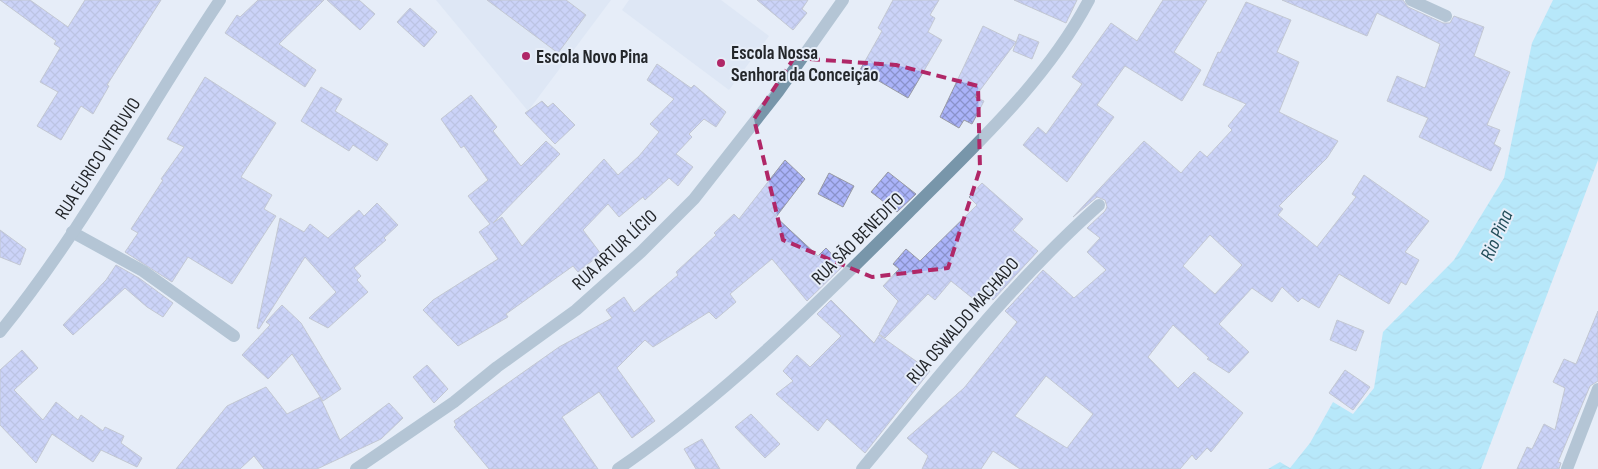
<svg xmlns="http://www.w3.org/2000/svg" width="1598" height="469" font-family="'Sofia Sans Condensed',sans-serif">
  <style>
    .built { fill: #d5e0f1 }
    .water { fill: url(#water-waves) }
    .building { fill: url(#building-cross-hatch); stroke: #989aa5; fill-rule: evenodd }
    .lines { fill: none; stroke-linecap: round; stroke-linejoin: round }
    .minor { stroke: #7896aa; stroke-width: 12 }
    .marked { fill: none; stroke: #b02767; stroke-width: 4; stroke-dasharray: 10 6; stroke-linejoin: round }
    .poi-dot { fill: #b02767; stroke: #e6edf8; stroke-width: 2 }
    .labels { text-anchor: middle; stroke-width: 4; stroke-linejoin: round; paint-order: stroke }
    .poi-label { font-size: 19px; font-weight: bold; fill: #24272b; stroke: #e6edf8; text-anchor: start }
    .street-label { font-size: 19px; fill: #24272b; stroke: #e6edf8 }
    .water-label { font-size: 20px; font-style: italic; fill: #234e5a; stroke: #e6edf8 }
  </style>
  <defs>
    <pattern id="water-waves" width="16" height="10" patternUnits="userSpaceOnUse" patternTransform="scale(1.25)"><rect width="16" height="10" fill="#7fe2fd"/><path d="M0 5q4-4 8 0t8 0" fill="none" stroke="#6ec2d9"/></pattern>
    <pattern id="building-cross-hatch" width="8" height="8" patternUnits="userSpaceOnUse" patternTransform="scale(1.25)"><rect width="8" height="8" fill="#aab3f9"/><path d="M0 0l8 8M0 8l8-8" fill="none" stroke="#8a92ca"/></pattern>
  </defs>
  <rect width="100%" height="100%" fill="#e6edf8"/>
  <g class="built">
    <path d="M436,0H611L528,111Z"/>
    <path d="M629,0H721L769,36L729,90L622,10Z"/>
  </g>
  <path class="water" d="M1553,0H1598V160L1481,469H1268L1280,462L1290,468L1310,443L1333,402L1353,414L1374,388L1383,332L1454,260L1504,178L1532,43Z"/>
  <g class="building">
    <path d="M0,0H30L68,27L85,0H161L107,85L109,86L93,114L81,106L61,140L37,126L58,92L40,82L60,48L54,44L56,41Z"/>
    <path d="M258,0H324L279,44L316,70L305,87L225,33L237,15L240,17Z"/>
    <path d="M327,0H359L375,14L360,30Z"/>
    <path d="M487,0H566L586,15L558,53Z"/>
    <path d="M757,0H808L802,9L807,13L793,30Z"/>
    <path d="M893,0H939L930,15L935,18L928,32L942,40L908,98L860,70L882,31L878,28Z"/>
    <path d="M1014,0H1077L1066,23Z"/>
    <path d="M1163,0H1207L1174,52L1201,70L1182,101L1125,66L1097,105L1114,117L1067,182L1023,145L1038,127L1046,134L1082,84L1072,77L1111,23L1137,41Z"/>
    <path d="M1282,0H1403L1408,7L1443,23H1450L1454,16L1484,27L1474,56L1510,72L1487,125L1500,130L1494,144L1501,148L1491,171L1419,137L1428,118L1387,101L1397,76L1425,88L1440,44L1377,13L1367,36Z"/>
    <path d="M1246,2L1291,20L1277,52L1299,62L1279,112L1338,141L1327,158L1279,206L1283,209L1278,215L1317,247L1356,197L1352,194L1364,175L1429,221L1405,252L1419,260L1406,285L1401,282L1389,304L1339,274L1319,308L1302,298L1298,302L1282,287L1272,302L1252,288L1219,324L1249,352L1229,373L1207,359L1209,358L1173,325L1148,357L1178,388L1194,372L1243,413L1211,452L1207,448L1196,460L1192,455L1180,469H1020L993,451L981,469H922L928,456L907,438L964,388L1017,322L1005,311L1011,305L1043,270L1074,298L1106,270L1087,252L1100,238L1087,228L1105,211L1107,207L1105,200L1097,197L1073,217L1144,141L1181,173L1200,151L1207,157L1232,130L1228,126L1246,104L1203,85L1218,52L1220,53ZM1210,235L1242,265L1215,294L1183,266ZM1046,376L1093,414L1067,448L1015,416Z"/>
    <path d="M410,8L437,32L424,47L397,22Z"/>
    <path d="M983,26L1016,42L975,97L984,101L972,124L964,120L959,128L940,117Z"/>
    <path d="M1019,34L1039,42L1032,59L1013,51Z"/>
    <path d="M657,64L691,88L694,85L726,112L716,127L704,119L689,134L692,137L676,154L693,167L678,186L669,178L645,200L643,197L619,217L608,204L583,230L601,254L578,272L573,266L506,314L508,317L458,346L423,310L433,300L498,259L479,232L490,224L468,196L488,180L464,146L461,148L441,119L471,95L497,127L493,131L521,166L546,141L560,154L493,223L502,217L522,246L604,159L618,175L639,156L659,132L650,124L674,99L647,80Z"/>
    <path d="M205,77L276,123L241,177L272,195L264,209L276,216L232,284L188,257L172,282L125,252L138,233L131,229L163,180L161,179L184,147L167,139Z"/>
    <path d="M321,87L342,99L335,111L388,144L377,161L353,145L349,151L301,121Z"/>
    <path d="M542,101L548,107L553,103L575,125L555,144L525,113Z"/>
    <path d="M785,160L805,179L776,217L818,256L826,248L843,266L807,301L772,259L730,294L736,302L716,319L709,312L653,347L645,340L617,368L655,421L632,438L599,392L562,417L598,469H489L454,427L456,425L454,421L559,347L612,318L606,310L624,297L634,312L678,275L676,272L716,235L714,233L734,214L739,219Z"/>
    <path d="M888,172L916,194L897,212L871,192Z"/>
    <path d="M829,173L854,186L843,207L818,194Z"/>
    <path d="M982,183L1023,219L1013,230L1038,251L993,300L988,296L981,305L951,281L935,300L928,294L885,338L879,334L898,301L883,286L899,269L893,264L906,249L920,261L977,205L969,197Z"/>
    <path d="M377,203L398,225L384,238L386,240L354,268L361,276L357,280L368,292L328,328L309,318L336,292L305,257L259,329L257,328L280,218L304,232L310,224L328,238L359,210L364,216Z"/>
    <path d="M0,230L26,249L20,265L0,257Z"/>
    <path d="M116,265L139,278L173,303L163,317L147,307L125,288L73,335L63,325L106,280Z"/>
    <path d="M831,300L874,343L879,335L930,371L865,453L827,419L818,431L776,394L793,381L783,371L797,355L810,367L841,336L817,314Z"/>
    <path d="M282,305L301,323L341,389L323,401L292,354L268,379L242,355L270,325L266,322Z"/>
    <path d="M1598,311V381L1590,386L1558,462L1561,463L1559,469H1517L1527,447L1532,449L1544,424L1555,430L1565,388L1553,382L1564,359L1576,364Z"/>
    <path d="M1337,320L1364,331L1356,351L1330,340Z"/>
    <path d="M22,350L38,368L14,390L43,420L56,402L78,420L81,415L103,431L105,427L124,436L121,443L142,458L137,467L101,450L93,462L52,434L36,463L0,425V370Z"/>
    <path d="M427,365L448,389L434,403L413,377Z"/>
    <path d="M1345,370L1370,387L1353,410L1329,393Z"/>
    <path d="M266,387L287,414L320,397L340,440L389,403L403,418L381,439L317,469H264L254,456L240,469H176L227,406Z"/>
    <path d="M751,414L780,444L765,458L735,427Z"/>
    <path d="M702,439L720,469H696L684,449Z"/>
  </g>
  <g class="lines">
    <g class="minor">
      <path d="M1411,0L1446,16"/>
      <path d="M72,232L143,271L234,336"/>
      <path d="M0,332C84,229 146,110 220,0"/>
      <path d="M356,469L454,402L497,367L576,310L641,252L694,199L778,92L843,0"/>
      <path d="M618,469C729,393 822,299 917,204C979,142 1048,78 1089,0"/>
      <path d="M862,469C939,377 1009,285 1099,205"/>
      <path d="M1567,469L1598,389"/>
    </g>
  </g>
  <path d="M0 0H1598V469H0ZM794,58L896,65L978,86L980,169L948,268L872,277L783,240L754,119Z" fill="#e6edf8" fill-opacity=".55" fill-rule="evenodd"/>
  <path class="marked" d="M794,58L896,65L978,86L980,169L948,268L872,277L783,240L754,119Z"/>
  <g class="poi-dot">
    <circle cx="526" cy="56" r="5"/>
    <circle cx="721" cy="63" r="5"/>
  </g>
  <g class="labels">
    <g class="poi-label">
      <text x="731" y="59">Escola Nossa<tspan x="731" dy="22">Senhora da Conceição</tspan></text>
      <text x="536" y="63">Escola Novo Pina</text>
    </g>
    <g class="street-label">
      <text transform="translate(97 158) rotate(-57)" y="7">RUA EURICO VITRUVIO</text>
      <text transform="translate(857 238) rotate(-45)" y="7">RUA SÃO BENEDITO</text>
      <text transform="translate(614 249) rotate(-43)" y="7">RUA ARTUR LÍCIO</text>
      <text transform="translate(962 320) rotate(-49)" y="7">RUA OSWALDO MACHADO</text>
    </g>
    <g class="water-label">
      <text transform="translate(1496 235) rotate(-66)" y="7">Rio Pina</text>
    </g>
  </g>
</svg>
